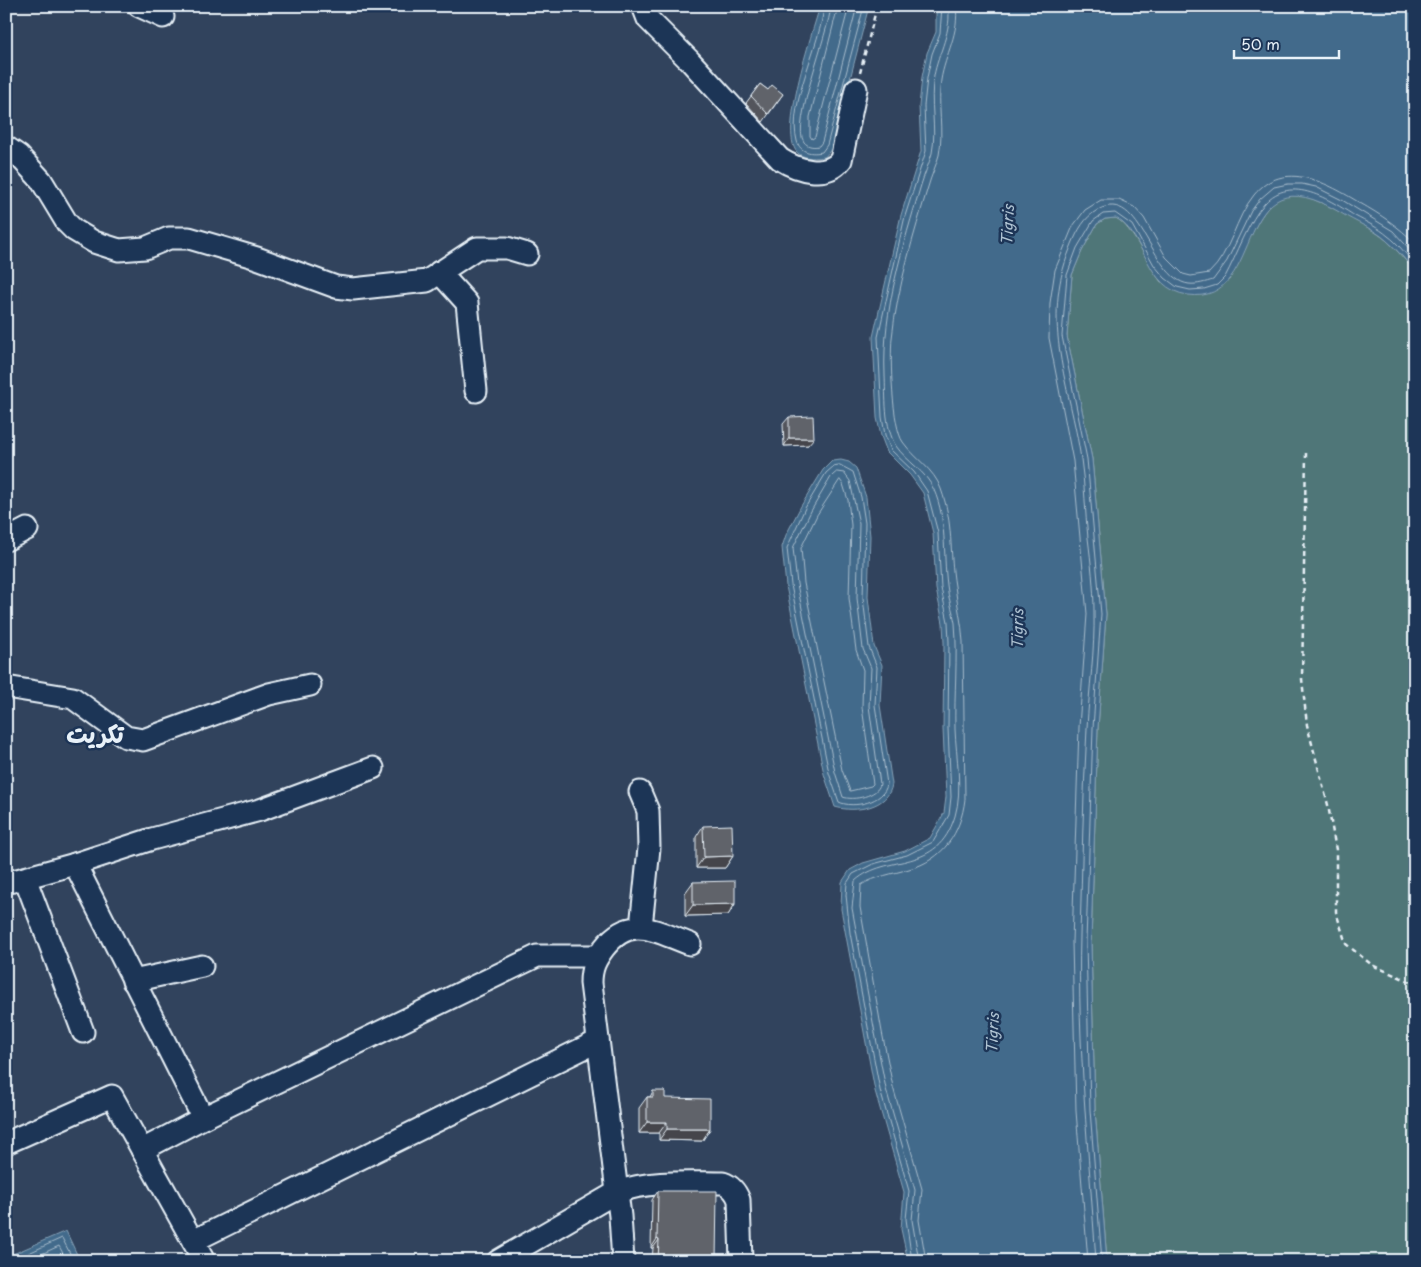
<svg xmlns="http://www.w3.org/2000/svg" width="1421" height="1267" font-family="'Playpen Sans','Playpen Sans Arabic',sans-serif">
  <style>
    .green { fill: #507678; stroke: #9cb4b8 }
    .water { fill: #436b8b; stroke: #85a1b7 }
    .lines { fill: none; stroke-linecap: round; stroke-linejoin: round }
    .shore { stroke: #a6bbcc; stroke-width: 1 }
    .minor-casing { stroke: #e8f1f8; stroke-width: 25 }
    .path { stroke: #e8f1f8; stroke-width: 2.5; stroke-dasharray: 5 4; stroke-linecap: butt }
    .minor { stroke: #1d3557; stroke-width: 21 }
    .wall { fill: #53555c; stroke: #e8f1f8 }
    .shaded-wall { fill: #44454b; stroke: #e8f1f8 }
    .building { fill: #61636b; stroke: #e8f1f8 }
    .labels { text-anchor: middle; stroke-width: 5; stroke-linejoin: round; paint-order: stroke }
    .water-label { font-size: 15px; font-style: italic; fill: #aec2d2; stroke: #1d3557 }
    .town-label { font-size: 24px; font-weight: bold; fill: #e8f1f8; stroke: #1d3557 }
  </style>
  <rect width="100%" height="100%" fill="#31435d"/>
  <filter id="ink" filterUnits="userSpaceOnUse"><feTurbulence type="fractalNoise" baseFrequency=".02" numOctaves="2"/><feDisplacementMap in="SourceGraphic" scale="10" xChannelSelector="R" yChannelSelector="G"/><feConvolveMatrix kernelMatrix="1 2 1 2 8 2 1 2 1" color-interpolation-filters="sRGB"/></filter>
  <g filter="url(#ink)">
    <path class="green" d="M1301,195C1322,201 1369,226 1386,240C1397,249 1405,261 1415,271V1261H1107L1095,1110L1091,942L1098,728L1106,614L1092,459L1067,336L1072,275L1082,251L1097,224L1105,219L1116,218C1134,228 1147,264 1161,282L1229,280C1241,258 1258,211 1278,198C1285,194 1294,195 1301,195Z"/>
    <g class="water">
      <path d="M820,6H869L832,148L825,157C816,158 806,159 799,154C776,138 813,31 820,6Z"/>
      <path d="M936,6H1415V271C1406,261 1397,249 1386,240C1374,229 1355,222 1341,213C1228,145 1270,306 1188,295C1144,289 1147,235 1116,218L1105,219L1097,224L1082,251L1072,275L1067,336L1092,459L1106,614L1098,728L1091,942L1095,1110L1107,1261H908L901,1229L904,1192L875,1091L841,909L842,882L850,870L863,863L905,851L930,838L944,813L946,797L943,729L944,643L943,623L936,589L933,533L923,493L910,475L887,452L881,436L877,418L873,337L901,215L921,151L919,106L922,77L927,53L936,32Z"/>
      <path d="M841,460L849,462L856,468L866,497L870,536L868,597L874,646L882,665L880,705L892,784C889,808 855,813 835,807L824,774L786,586L782,547L786,535L801,506L823,470L832,461Z"/>
      <path d="M66,1231L80,1261H6V1257Z"/>
    </g>
    <g class="lines">
      <g class="shore">
        <path d="M824,6C821,45 787,104 797,141C800,153 812,154 822,152L827,145L864,6"/>
        <path d="M831,6C829,32 791,125 804,142C808,147 814,147 819,146L822,142L857,6"/>
        <path d="M838,6L810,117V136L812,139L815,137L849,6"/>
        <path d="M840,465L853,472L861,497L865,523L863,598L869,647L877,667L875,705L887,784C885,802 853,809 839,802L829,773L791,585L787,548L805,508L826,473L834,466Z"/>
        <path d="M837,472L844,473L850,481L859,524L857,598L863,649L871,668L869,706L880,784C878,796 853,801 843,797L835,772L797,584L793,548L811,511L831,477Z"/>
        <path d="M840,480L843,484L848,500L851,525L849,598L856,650L863,670L862,707L873,784L871,786L850,791L842,770L804,583L801,548L817,515Z"/>
        <path d="M11,1261L62,1238L74,1261"/>
        <path d="M26,1261L59,1246L67,1261"/>
        <path d="M912,1261L906,1219L909,1191L880,1090L850,933L846,895L847,883L853,874L873,864L907,855L933,842L949,815L951,797L948,728L949,642L948,622L941,588L938,533L927,491L914,472L891,450L885,435L882,417L878,337L905,216L926,151L924,106L927,78L932,54L940,33L942,6"/>
        <path d="M919,1261L912,1220L915,1190L886,1089L875,1033L852,908L855,881C888,852 937,875 955,816C963,789 956,757 955,729C954,694 958,658 955,623C953,610 948,598 947,585C943,553 947,520 934,490C926,471 907,462 896,446C884,427 886,396 885,375C882,311 903,246 921,185C924,175 929,164 932,153C937,129 929,102 934,76C938,53 953,30 948,6"/>
        <path d="M926,1261L919,1220L922,1189L893,1087L882,1032L860,907L861,885C876,876 893,874 909,869C943,860 961,833 965,799L963,642C962,622 957,605 955,586C949,550 954,525 941,489C934,469 915,459 903,442C892,427 890,358 892,338C897,289 914,234 928,187C931,176 936,166 939,155C944,130 937,105 941,80C945,55 960,32 956,6"/>
        <path d="M1088,1261L1076,1111L1072,942L1079,727L1087,614L1073,461L1049,338L1050,303L1055,270L1073,226L1085,210L1101,200H1119L1134,207L1144,218L1166,257L1183,274L1191,276L1209,273C1231,253 1235,218 1254,195C1284,158 1329,184 1360,203C1381,215 1398,226 1415,243"/>
        <path d="M1096,1261C1089,1153 1077,1045 1080,936C1082,867 1083,797 1087,728C1089,689 1095,650 1094,612C1094,587 1091,562 1088,538C1085,512 1085,485 1081,459C1070,385 1040,323 1070,249C1075,236 1082,221 1093,213C1141,179 1149,279 1189,284C1197,285 1206,282 1213,280L1227,261L1251,211L1260,199L1274,187L1288,184H1302L1316,187L1342,200L1393,231L1415,255"/>
        <path d="M1102,1261L1090,1110L1086,942L1093,728L1101,614L1087,459L1062,336L1067,275L1077,248L1093,221L1103,214L1115,213L1132,225L1154,265L1165,278L1177,287L1190,290L1204,289L1217,285L1225,277C1237,255 1249,220 1265,203C1291,174 1330,200 1355,216C1366,222 1379,228 1388,236C1398,243 1406,255 1415,264"/>
      </g>
      <defs>
        <g id="minor">
          <path d="M139,6L163,17"/>
          <path d="M643,6L648,19L690,61L780,159C797,170 826,179 841,160L856,89"/>
          <path d="M6,147L19,156L41,180L67,223L74,230L94,242L119,250L145,248L169,238H189L257,258L336,287L353,289L427,281L477,248H507L527,254"/>
          <path d="M439,272L467,303L476,391"/>
          <path d="M6,540L27,529"/>
          <path d="M6,687L73,698L126,737L143,740L269,694L310,685"/>
          <path d="M640,792L648,811L649,848L641,927"/>
          <path d="M75,864L203,1118L537,956H598"/>
          <path d="M25,878L83,1032"/>
          <path d="M6,883L75,864L152,839L260,810L373,768"/>
          <path d="M133,981L202,966"/>
          <path d="M6,1143L112,1096L204,1261"/>
          <path d="M142,1150L203,1118"/>
          <path d="M193,1241L598,1041"/>
          <path d="M498,1261L617,1192C651,1180 688,1183 723,1183C732,1186 736,1192 739,1200L741,1261"/>
          <path d="M623,1261L620,1216L591,983C591,968 595,960 604,948C631,913 656,932 690,944"/>
        </g>
      </defs>
      <use href="#minor" class="minor-casing"/>
      <g class="path">
        <path d="M860,73L877,6"/>
        <path d="M1306,453L1302,679L1307,725L1328,805L1336,850V912L1346,944L1372,965L1415,984"/>
      </g>
      <use href="#minor" class="minor"/>
    </g>
    <g class="wall">
      <path d="M760,84L768,90L783,94L763,122L746,103Z"/>
      <path d="M789,417L808,445L784,446L783,424Z"/>
      <path d="M703,826L733,856L725,868H696V837Z"/>
      <path d="M693,882L735,904L728,915L685,916V893Z"/>
      <path d="M653,1091L710,1129L702,1141L659,1140V1133H639V1108L647,1097H650Z"/>
      <path d="M658,1191L716,1261H652L653,1248H651L652,1200Z"/>
    </g>
    <g class="shaded-wall">
      <path d="M789,438H814L808,445L784,446Z"/>
      <path d="M733,856L725,868H696L704,857Z"/>
      <path d="M735,904L728,915L685,916L693,905Z"/>
      <path d="M647,1122H667L659,1133H639Z"/>
      <path d="M667,1129H710L702,1141L659,1140Z"/>
      <path d="M657,1239L659,1240L653,1248H651Z"/>
    </g>
    <g class="building">
      <path d="M760,84L768,90L772,85L783,94L768,114L751,96Z"/>
      <path d="M813,416L814,438H789V417Z"/>
      <path d="M732,825L733,856L704,857L703,826Z"/>
      <path d="M735,881V904L693,905V882Z"/>
      <path d="M653,1091H665V1098L710,1099V1129H667V1122H647V1097H653Z"/>
      <path d="M658,1191H717L716,1261H658L659,1240L657,1239Z"/>
    </g>
  </g>
  <g class="labels">
    <g class="water-label">
      <text transform="translate(1008 225) rotate(-87)" y="5">Tigris</text>
      <text transform="translate(1018 629) rotate(-89)" y="5">Tigris</text>
      <text transform="translate(993 1033) rotate(-87)" y="5">Tigris</text>
    </g>
    <g class="town-label">
      <text x="95" y="743">تكريت</text>
    </g>
  </g>
  <rect width="1421" height="1267" fill="none" stroke="#1d3557" stroke-width="25"/>
  <rect x="12" y="12" width="1396" height="1242" fill="none" stroke="#e8f1f8" stroke-width="2" filter="url(#ink)"/>
  <path d="M1234 50v8h105v-8" fill="none" stroke="#e8f1f8" stroke-width="2.5"/>
  <text x="1241" y="50" font-size="15" fill="#e8f1f8" stroke="#1d3557" stroke-width="4" paint-order="stroke">50 m</text>
</svg>
